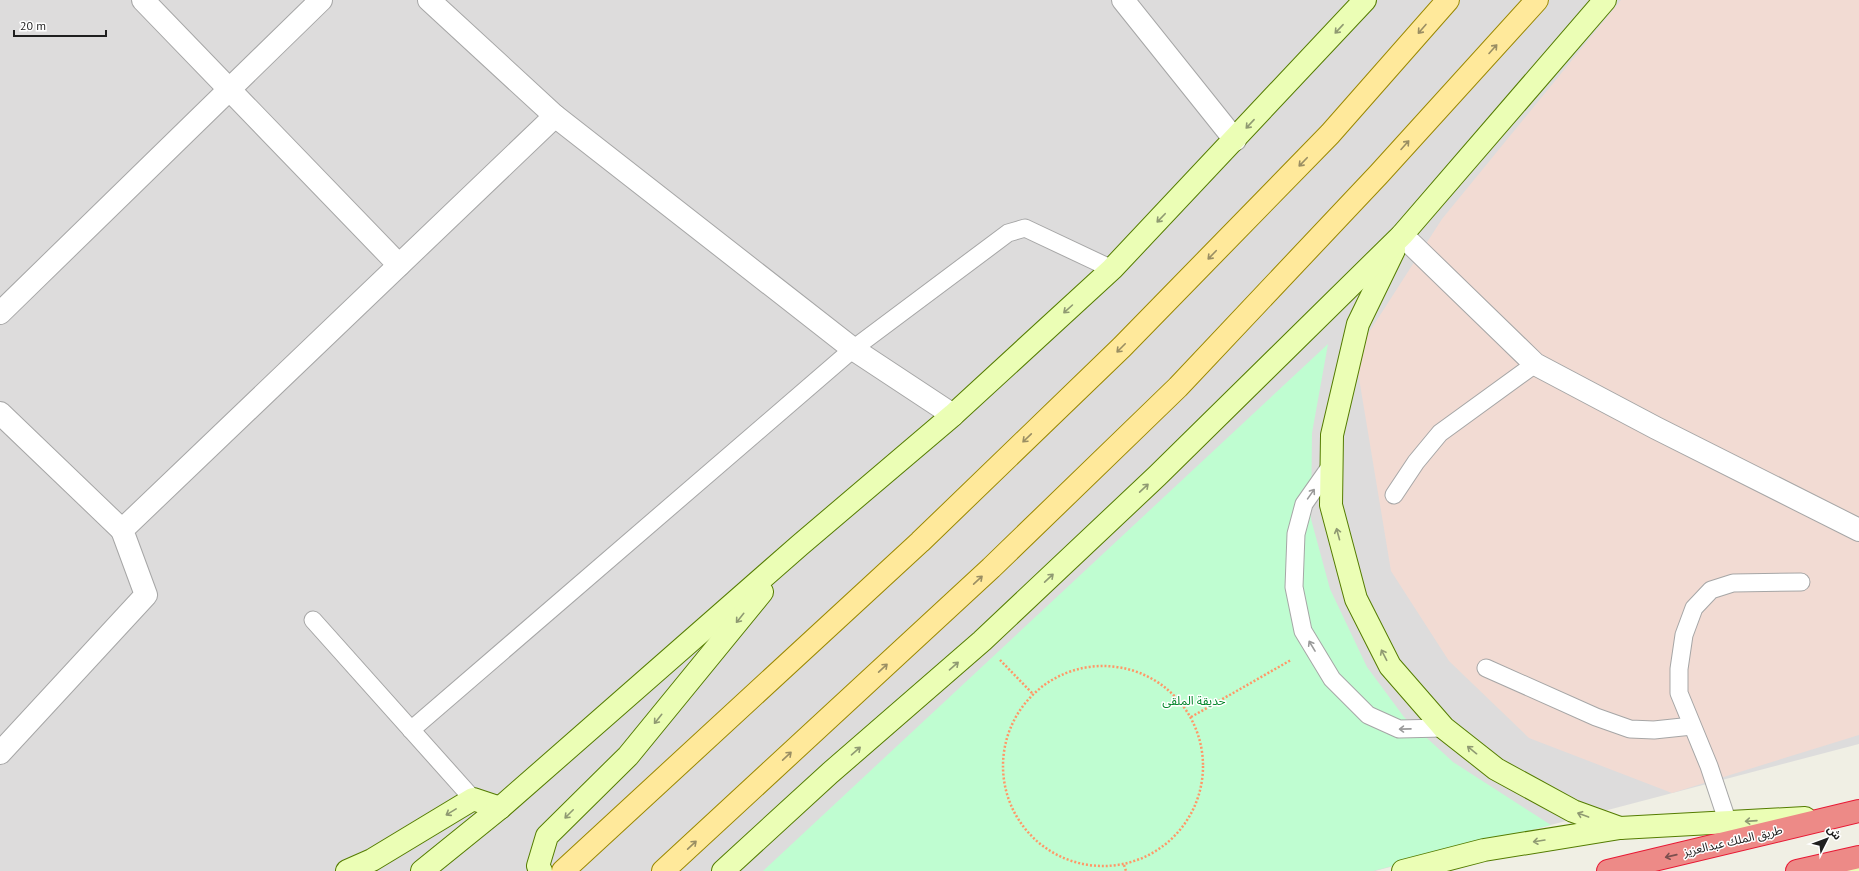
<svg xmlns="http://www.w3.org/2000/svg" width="1859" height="871" font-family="'PT Sans','Noto Sans Arabic',sans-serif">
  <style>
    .residential { fill: #dddcdc }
    .commercial { fill: #f2dbd3 }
    .park { fill: #bffdd1 }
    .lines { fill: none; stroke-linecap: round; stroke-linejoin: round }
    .lane-casing { stroke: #a6a6a6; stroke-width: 19 }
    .street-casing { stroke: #a6a6a6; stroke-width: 24 }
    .secondary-casing { stroke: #547c00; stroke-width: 24 }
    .primary-casing { stroke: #9a8800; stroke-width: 24 }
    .highway-casing { stroke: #e81833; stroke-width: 24 }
    .path { stroke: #ff9767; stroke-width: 2.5; stroke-dasharray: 2 2; stroke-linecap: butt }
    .lane { stroke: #fff; stroke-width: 17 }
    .street { stroke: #fff; stroke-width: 22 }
    .secondary { stroke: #ebfeb5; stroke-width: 22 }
    .primary { stroke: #ffe99b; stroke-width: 22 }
    .highway { stroke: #ed8a87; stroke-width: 22 }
    .oneway { stroke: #8f9a72 }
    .oneway2 { stroke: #9a8e63 }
    .oneway3 { stroke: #9a9a9a }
    .oneway4 { stroke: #7c4f4e }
    .labels { text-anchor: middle; stroke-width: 3; stroke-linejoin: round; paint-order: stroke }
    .park-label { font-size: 12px; fill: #04862b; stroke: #fff }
    .street-label { font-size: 12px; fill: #1f1f1f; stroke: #fff }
  </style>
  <rect width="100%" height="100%" fill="#f0efe4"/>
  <path class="residential" d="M0,0H1859V744L1375,871H0Z"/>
  <path class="commercial" d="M1621,0H1859V735L1672,793L1529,738L1449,661L1391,571L1355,354L1442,219Z"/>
  <path class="park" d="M1328,344L1312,433L1311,519L1330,589L1367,667L1404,717L1453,762L1551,825L1373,871H763Z"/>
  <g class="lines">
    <defs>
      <g id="lane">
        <path d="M1332,464L1304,504L1296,534L1294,587L1303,631L1332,679L1368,715L1399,729L1444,728"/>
        <path d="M1394,495L1416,462L1440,433L1535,364"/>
        <path d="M313,620L473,799"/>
        <path d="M1486,668L1596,717L1630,729L1654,730L1692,726"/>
        <path d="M411,730L853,349L1008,233L1025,228L1112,269"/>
        <path d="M1728,823L1709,766L1679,693V669L1684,635L1694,608L1711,590L1733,583L1801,582"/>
      </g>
      <g id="street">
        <path d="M143,0L399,265"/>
        <path d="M429,0L555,116L853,349L953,415"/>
        <path d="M1123,0L1235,140"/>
        <path d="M1402,235L1535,364L1656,428L1859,530"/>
        <path d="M0,313L321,0"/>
        <path d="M0,413L122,530"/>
        <path d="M0,753L146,595L122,530L555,116"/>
      </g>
      <g id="secondary">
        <path d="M1394,250L1358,324L1332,435L1331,505L1356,599L1390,666L1444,728L1496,769L1573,811L1620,828"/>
        <path d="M347,871L372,860L473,799L500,808"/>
        <path d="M422,871L500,808L800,545L953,415L1112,269L1365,0"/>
        <path d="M541,871L538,866L547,836L628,756L762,592"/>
        <path d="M723,871L830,773L982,641L1157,476L1402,235L1605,0"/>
        <path d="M1403,871L1484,850L1620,828L1805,818"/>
        <path d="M1849,871L1859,868"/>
      </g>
      <g id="primary">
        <path d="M563,871L920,542L1122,347L1330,134L1448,0"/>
        <path d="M663,871L991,568L1178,387L1379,174L1537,0"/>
      </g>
      <g id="highway">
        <path d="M1608,871L1859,811"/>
        <path d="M1797,871L1859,857"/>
      </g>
    </defs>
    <use href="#lane" class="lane-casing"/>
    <use href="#street" class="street-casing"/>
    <use href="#secondary" class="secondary-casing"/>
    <use href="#primary" class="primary-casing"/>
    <use href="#highway" class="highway-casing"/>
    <g class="path">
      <path d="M1000,660L1033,694"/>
      <circle cx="1103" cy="766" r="100"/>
      <path d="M1191,717L1291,660"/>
      <path d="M1124,865L1126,871"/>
    </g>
    <use href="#lane" class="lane"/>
    <use href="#street" class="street"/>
    <use href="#secondary" class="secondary"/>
    <use href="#primary" class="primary"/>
    <use href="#highway" class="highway"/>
  </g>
  <defs><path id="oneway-shaft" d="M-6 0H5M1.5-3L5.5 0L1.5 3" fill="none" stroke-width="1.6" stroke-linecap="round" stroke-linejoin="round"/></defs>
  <g class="oneway">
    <use href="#oneway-shaft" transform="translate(1339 29) rotate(133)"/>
    <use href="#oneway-shaft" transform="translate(1250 124) rotate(133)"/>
    <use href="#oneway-shaft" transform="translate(1161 218) rotate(134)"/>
    <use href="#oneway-shaft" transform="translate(1068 309) rotate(138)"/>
    <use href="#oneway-shaft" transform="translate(1144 488) rotate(-43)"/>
    <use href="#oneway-shaft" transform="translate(1338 534) rotate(-105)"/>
    <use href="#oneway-shaft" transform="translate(1049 578) rotate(-43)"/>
    <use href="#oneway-shaft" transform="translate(740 618) rotate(129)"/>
    <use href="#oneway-shaft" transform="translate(1384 655) rotate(-117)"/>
    <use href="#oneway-shaft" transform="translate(954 666) rotate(-41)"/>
    <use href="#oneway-shaft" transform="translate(658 719) rotate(129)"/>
    <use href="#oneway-shaft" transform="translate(1472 750) rotate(-141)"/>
    <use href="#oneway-shaft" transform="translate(856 751) rotate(-41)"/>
    <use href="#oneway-shaft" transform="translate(451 812) rotate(149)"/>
    <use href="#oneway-shaft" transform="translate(569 814) rotate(135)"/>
    <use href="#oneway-shaft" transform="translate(1583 815) rotate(-160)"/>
    <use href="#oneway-shaft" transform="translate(1751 821) rotate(176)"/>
    <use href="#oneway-shaft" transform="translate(1539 841) rotate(171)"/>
  </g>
  <g class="oneway2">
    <use href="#oneway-shaft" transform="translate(1422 29) rotate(131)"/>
    <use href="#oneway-shaft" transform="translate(1493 49) rotate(-48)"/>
    <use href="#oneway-shaft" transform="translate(1405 145) rotate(-48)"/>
    <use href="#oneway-shaft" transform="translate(1303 162) rotate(134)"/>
    <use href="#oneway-shaft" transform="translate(1212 255) rotate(134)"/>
    <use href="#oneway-shaft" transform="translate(1121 348) rotate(135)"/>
    <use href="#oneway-shaft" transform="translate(1027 438) rotate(136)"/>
    <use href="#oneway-shaft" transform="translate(978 580) rotate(-43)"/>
    <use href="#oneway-shaft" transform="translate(883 668) rotate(-43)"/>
    <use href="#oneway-shaft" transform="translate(787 756) rotate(-43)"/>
    <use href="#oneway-shaft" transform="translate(692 845) rotate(-43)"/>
  </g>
  <g class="oneway3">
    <use href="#oneway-shaft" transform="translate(1311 494) rotate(-55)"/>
    <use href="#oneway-shaft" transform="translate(1312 646) rotate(-121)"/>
    <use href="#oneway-shaft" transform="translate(1405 729) rotate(179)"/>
  </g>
  <use class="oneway4" href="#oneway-shaft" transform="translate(1671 856) rotate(167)"/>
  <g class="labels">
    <g class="park-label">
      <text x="1194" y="705">حديقة الملقى</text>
    </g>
    <g class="street-label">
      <text transform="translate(1733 841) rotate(-13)" y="4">طريق الملك عبدالعزيز</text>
    </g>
  </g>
  <g transform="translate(1827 839) rotate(48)" stroke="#ffffff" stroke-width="3" paint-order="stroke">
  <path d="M0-3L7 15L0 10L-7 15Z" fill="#1f1f1f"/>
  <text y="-6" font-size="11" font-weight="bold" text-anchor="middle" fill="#1f1f1f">ش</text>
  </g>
  <path d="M14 30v6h92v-6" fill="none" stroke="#1f1f1f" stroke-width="2"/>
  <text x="20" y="30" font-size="12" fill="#1f1f1f" stroke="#ffffff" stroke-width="3" paint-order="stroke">20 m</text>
</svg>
